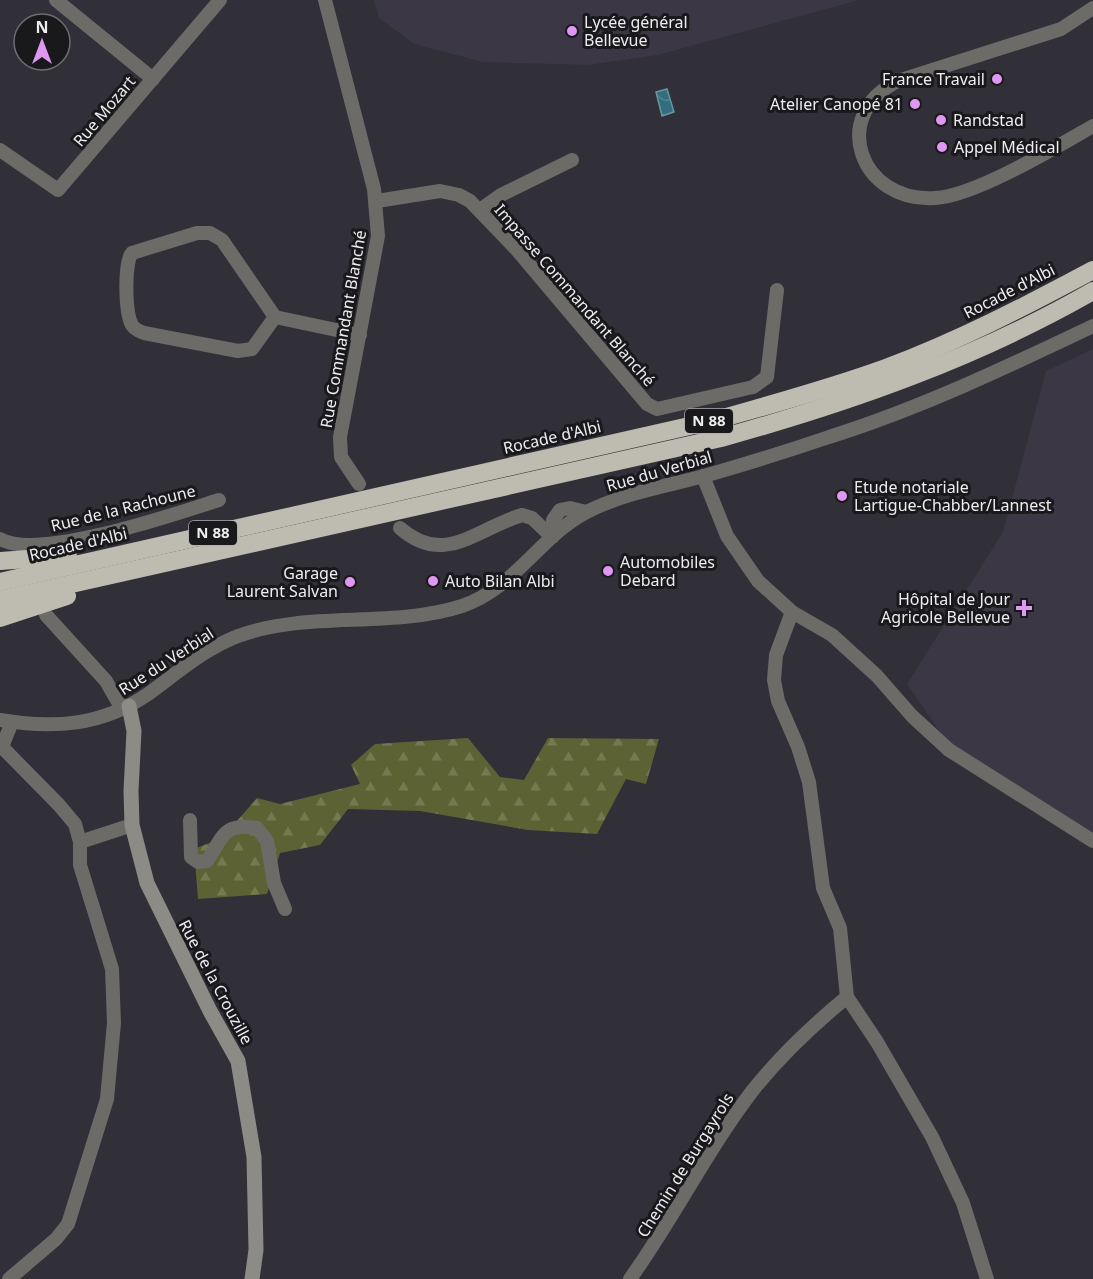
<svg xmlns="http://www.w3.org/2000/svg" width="1093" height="1279" font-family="'Noto Sans',sans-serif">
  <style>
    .built { fill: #3b3745 }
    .forest { fill: url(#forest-firs) }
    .water { fill: url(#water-waves); stroke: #6a94a0; stroke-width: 1.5 }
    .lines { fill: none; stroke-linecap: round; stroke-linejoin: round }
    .street { stroke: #6c6b67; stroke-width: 14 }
    .secondary { stroke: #8d8b85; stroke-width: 15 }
    .highway { stroke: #bebbb1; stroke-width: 18 }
    .poi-dot { fill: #df98f1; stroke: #19181b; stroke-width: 2 }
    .labels { text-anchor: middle; stroke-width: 6; stroke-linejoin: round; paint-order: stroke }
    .shield { fill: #19181b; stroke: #aeacb1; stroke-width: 1.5 }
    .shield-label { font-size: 15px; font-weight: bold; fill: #eeecf1 }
    .poi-label { font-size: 16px; fill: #eeecf1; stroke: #19181b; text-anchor: start }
    .street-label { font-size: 16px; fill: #eeecf1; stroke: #19181b }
  </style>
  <defs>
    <pattern id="forest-firs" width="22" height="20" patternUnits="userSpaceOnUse" patternTransform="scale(1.5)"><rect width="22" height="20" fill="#5d6234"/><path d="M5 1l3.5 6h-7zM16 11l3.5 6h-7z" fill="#757952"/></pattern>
    <pattern id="water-waves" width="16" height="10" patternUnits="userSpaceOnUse" patternTransform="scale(1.5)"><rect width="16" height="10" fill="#316f7e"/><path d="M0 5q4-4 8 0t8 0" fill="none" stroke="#4f8491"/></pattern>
  </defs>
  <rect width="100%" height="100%" fill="#312f37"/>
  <g class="built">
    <path d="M374,0H859L658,55L588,65L483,62L414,44L379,18Z"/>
    <path d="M1093,349V833L946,741L907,684L1003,532L1046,371Z"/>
  </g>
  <path class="forest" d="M468,738L500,777L524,780L548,738L659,739L646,784L626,779L597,834L528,830L420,811L348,809L320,845L280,853L267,894L198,899L194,849L222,838L257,798L280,804L360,784L351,765L375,744Z"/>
  <path class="water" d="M667,89L674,112L662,116L656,92Z"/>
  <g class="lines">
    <g class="street">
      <path d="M56,0L153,79"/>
      <path d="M325,0L374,189L378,236L340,437L341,457L359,484"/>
      <path d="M1093,8L1061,29L898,81C828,115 860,203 935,198C975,196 1056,147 1093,126"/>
      <path d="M0,150L58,190L220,0"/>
      <path d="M377,201L440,191L459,195L470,201L517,250L647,404L657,409L753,387L767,377L777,290"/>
      <path d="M480,210L501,195L572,160"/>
      <path d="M197,233H210L222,240L275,317L252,349L238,351L144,333C139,331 135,330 132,325C125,313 124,262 132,253Z"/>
      <path d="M275,317L360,335"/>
      <path d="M703,476L727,536L758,581L792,612L832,635L877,676L912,716L949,750L1093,841"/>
      <path d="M400,528C444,567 476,529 522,515L532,518L552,537"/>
      <path d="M552,537L553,520L560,510L570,508L586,512"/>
      <path d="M0,539C39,561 175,514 219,500"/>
      <path d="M792,612L776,655L774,680L778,701L798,747L809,782L823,888L840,928L847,997L877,1042L932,1137L963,1203L987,1279"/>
      <path d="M46,615L106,681L122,709"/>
      <path d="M0,720C53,729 102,726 148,694C177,673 204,649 238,636C309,610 390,629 462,606C517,588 543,530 595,508C630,492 667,486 704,476C746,464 788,451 829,437C921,408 1007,367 1093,326"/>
      <path d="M190,820L191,857L198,862L207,861C224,836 222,823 257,828L267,841L274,883L285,909"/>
      <path d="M80,842L132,825"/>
      <path d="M9,1279L56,1239L68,1224L107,1099L114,1023L112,969L80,865V842L75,824L59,805L2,747L12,722"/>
      <path d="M630,1279C674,1218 707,1150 753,1090C781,1055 813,1025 847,997"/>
    </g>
    <path class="secondary" d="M129,706L134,731L131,791L132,825L147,883L210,1011L238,1061L254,1157L256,1250L252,1279"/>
    <g class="highway">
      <path d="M0,561L68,556"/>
      <path d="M0,582L716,420C773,404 831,388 886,368C958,341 1026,306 1093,270"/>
      <path d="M0,600L721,438C851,402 976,358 1093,291"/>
      <path d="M0,618L67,596"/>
    </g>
  </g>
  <g class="poi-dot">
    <circle cx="572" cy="31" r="6"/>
    <circle cx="997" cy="79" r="6"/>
    <circle cx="915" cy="104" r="6"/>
    <circle cx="941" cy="120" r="6"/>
    <circle cx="942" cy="147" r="6"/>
    <circle cx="842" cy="496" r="6"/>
    <circle cx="608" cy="571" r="6"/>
    <circle cx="433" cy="581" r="6"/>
    <circle cx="350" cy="582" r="6"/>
    <path d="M1021 599h6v6h6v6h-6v6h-6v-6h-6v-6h6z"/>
  </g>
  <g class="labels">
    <g class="shield">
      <rect x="685" y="409" width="48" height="24" rx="4.5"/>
      <rect x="189" y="521" width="48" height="24" rx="4.5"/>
    </g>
    <g class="shield-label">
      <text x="709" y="426">N 88</text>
      <text x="213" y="538">N 88</text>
    </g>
    <g class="poi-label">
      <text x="584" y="28">Lycée général<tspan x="584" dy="18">Bellevue</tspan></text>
      <text x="985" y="85" text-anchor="end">France Travail</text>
      <text x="903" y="110" text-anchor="end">Atelier Canopé 81</text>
      <text x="953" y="126">Randstad</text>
      <text x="954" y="153">Appel Médical</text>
      <text x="854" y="493">Etude notariale<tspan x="854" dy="18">Lartigue-Chabber/Lannest</tspan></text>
      <text x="620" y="568">Automobiles<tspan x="620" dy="18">Debard</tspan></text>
      <text x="338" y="579" text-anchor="end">Garage<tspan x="338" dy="18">Laurent Salvan</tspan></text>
      <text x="445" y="587">Auto Bilan Albi</text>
      <text x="1010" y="605" text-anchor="end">Hôpital de Jour<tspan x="1010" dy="18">Agricole Bellevue</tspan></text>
    </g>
    <g class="street-label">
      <text transform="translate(104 111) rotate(-50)" y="6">Rue Mozart</text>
      <text transform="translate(1009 291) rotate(-27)" y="6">Rocade d'Albi</text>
      <text transform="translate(575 295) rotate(49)" y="6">Impasse Commandant Blanché</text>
      <text transform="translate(343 329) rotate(-80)" y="6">Rue Commandant Blanché</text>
      <text transform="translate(552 437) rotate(-13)" y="6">Rocade d'Albi</text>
      <text transform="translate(659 471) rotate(-16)" y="6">Rue du Verbial</text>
      <text transform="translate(123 508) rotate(-14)" y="6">Rue de la Rachoune</text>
      <text transform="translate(78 544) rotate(-13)" y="6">Rocade d'Albi</text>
      <text transform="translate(166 661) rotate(-33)" y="6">Rue du Verbial</text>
      <text transform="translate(216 982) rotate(62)" y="6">Rue de la Crouzille</text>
      <text transform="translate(685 1165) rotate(-58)" y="6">Chemin de Burgayrols</text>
    </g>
  </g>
  <g transform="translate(42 42)"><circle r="28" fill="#19181b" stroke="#6e6d71" stroke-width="1.5"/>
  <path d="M0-4.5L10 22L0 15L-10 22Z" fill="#df98f1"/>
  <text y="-9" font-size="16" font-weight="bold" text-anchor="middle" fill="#eeecf1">N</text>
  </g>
</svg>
